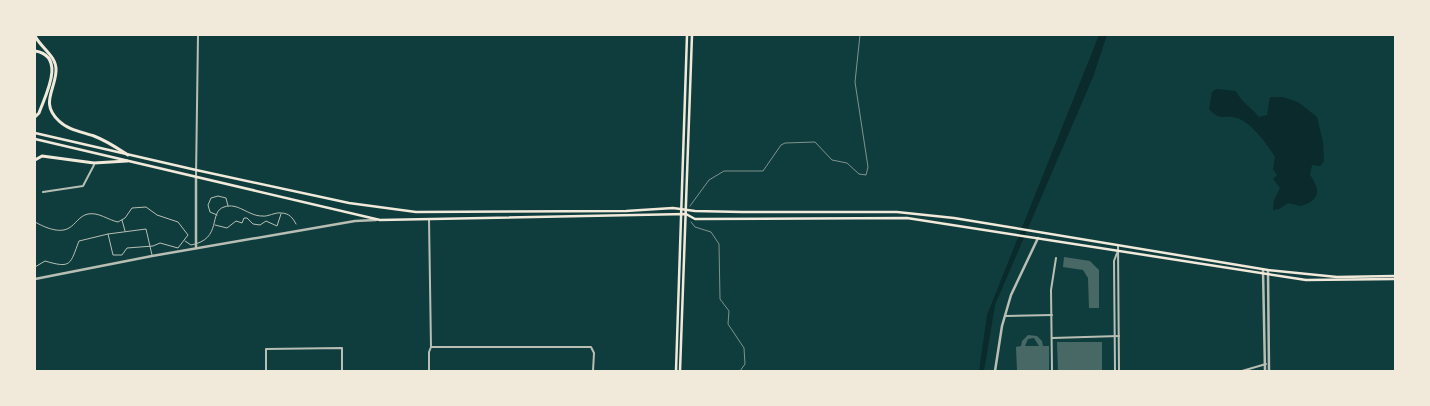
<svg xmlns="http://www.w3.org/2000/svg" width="1430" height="406" font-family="'DejaVu Sans',sans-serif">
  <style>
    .water { fill: #0a2a2b }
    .building { fill: #486865; fill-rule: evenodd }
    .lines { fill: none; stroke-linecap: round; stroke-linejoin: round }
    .path { stroke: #f1e9da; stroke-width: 0.5 }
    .pedestrian { stroke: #b8beb3; stroke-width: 1 }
    .minor { stroke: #b8beb3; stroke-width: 2 }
    .tertiary { stroke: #b8beb3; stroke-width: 2.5 }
    .secondary { stroke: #f1e9da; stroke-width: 2.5 }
    .primary { stroke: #f1e9da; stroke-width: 2.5 }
    .motorway { stroke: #f1e9da; stroke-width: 3 }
  </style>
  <rect width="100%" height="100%" fill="#0f3d3e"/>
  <g class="water">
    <path d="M1099,35H1107L1093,77L995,305L984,371H979L987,315Z"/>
    <path d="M1216,89L1236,91C1241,102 1252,108 1259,117L1267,115L1270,97H1283L1298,102L1317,117L1323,142L1324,161L1320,166L1312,165L1310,175C1321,190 1320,200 1301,206L1288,203L1279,209L1273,210L1274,200L1280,188L1273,179L1277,175L1273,169L1275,157C1267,144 1252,123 1237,118C1223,114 1221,122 1209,109L1212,92Z"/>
  </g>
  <g class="building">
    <path d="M1064,257L1090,261L1099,270V308H1089L1088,278L1083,270L1063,267Z"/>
    <path d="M1028,335L1037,336L1042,341L1043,346H1049V371H1017L1016,347L1021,346L1022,341ZM1034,338L1039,346H1025L1028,339Z"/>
    <path d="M1057,342H1102V371H1058Z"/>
  </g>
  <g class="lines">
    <g class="path">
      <path d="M690,206L709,180L724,171H763L781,145L785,143L815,142L832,160L847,163L859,174L866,175L868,167L855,82L860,35"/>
      <path d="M691,222L695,227L711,232L719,244L720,299L729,311L728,324L744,348L745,364L740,371"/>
    </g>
    <g class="pedestrian">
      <path d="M217,215L210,212L208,205L211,198L218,196L226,198L228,206"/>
      <path d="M122,220L125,231"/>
      <path d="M35,222C44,227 59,234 69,228C76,224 79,216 88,214C99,212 108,220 118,222L125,218L132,208L146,207L157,215L178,222L188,235L178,248L160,243L153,246L127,248L122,255H113L108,234L79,241C70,264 72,269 45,261L35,267"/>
      <path d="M215,225L227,228L236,221L242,223L244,218H247L253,224L260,225L266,221L277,226L281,214"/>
      <path d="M108,234L146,229L152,255"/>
      <path d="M185,241L191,245C223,239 208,212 224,207C238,202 248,216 262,216C268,217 275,212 281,213C289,213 293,218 296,224"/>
    </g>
    <g class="minor">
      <path d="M196,177L198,35"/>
      <path d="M43,192L83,186L94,165"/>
      <path d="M429,219L431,347L429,352V371"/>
      <path d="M1118,246L1119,371"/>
      <path d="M1005,316L1052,315"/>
      <path d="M1052,338L1119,336"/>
      <path d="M431,347H591L594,353L593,371"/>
      <path d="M266,371V349L342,348V371"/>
      <path d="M1052,371L1051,290L1056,258"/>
      <path d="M1115,371L1114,261L1117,253"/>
      <path d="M1242,371L1266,364"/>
    </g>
    <g class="tertiary">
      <path d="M196,177V248"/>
      <path d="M1263,270L1265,371"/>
      <path d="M1268,270L1269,371"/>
      <path d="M35,279L152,256L355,221L376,220"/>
      <path d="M995,371L1002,326L1011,295L1038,238"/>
    </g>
    <g class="secondary">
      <path d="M35,133L196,170L349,203L416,212L626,211L673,208L695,211L742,212H897L954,218L1268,270L1337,277L1395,276"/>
      <path d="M35,139L380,220L686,214L695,219L907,218L1306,280L1395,279"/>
    </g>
    <g class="primary">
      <path d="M676,371L687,35"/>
      <path d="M680,371L692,35"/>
    </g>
    <g class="motorway">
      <path d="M35,36C41,48 57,56 56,71C55,91 40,103 59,121C68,130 83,132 94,136C107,141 117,148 128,155"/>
      <path d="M35,51C67,56 45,96 39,113L35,117"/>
      <path d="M35,160L42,156L94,163L127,161"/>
    </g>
  </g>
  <rect width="1430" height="406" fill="none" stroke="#f1e9da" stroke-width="72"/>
</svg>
